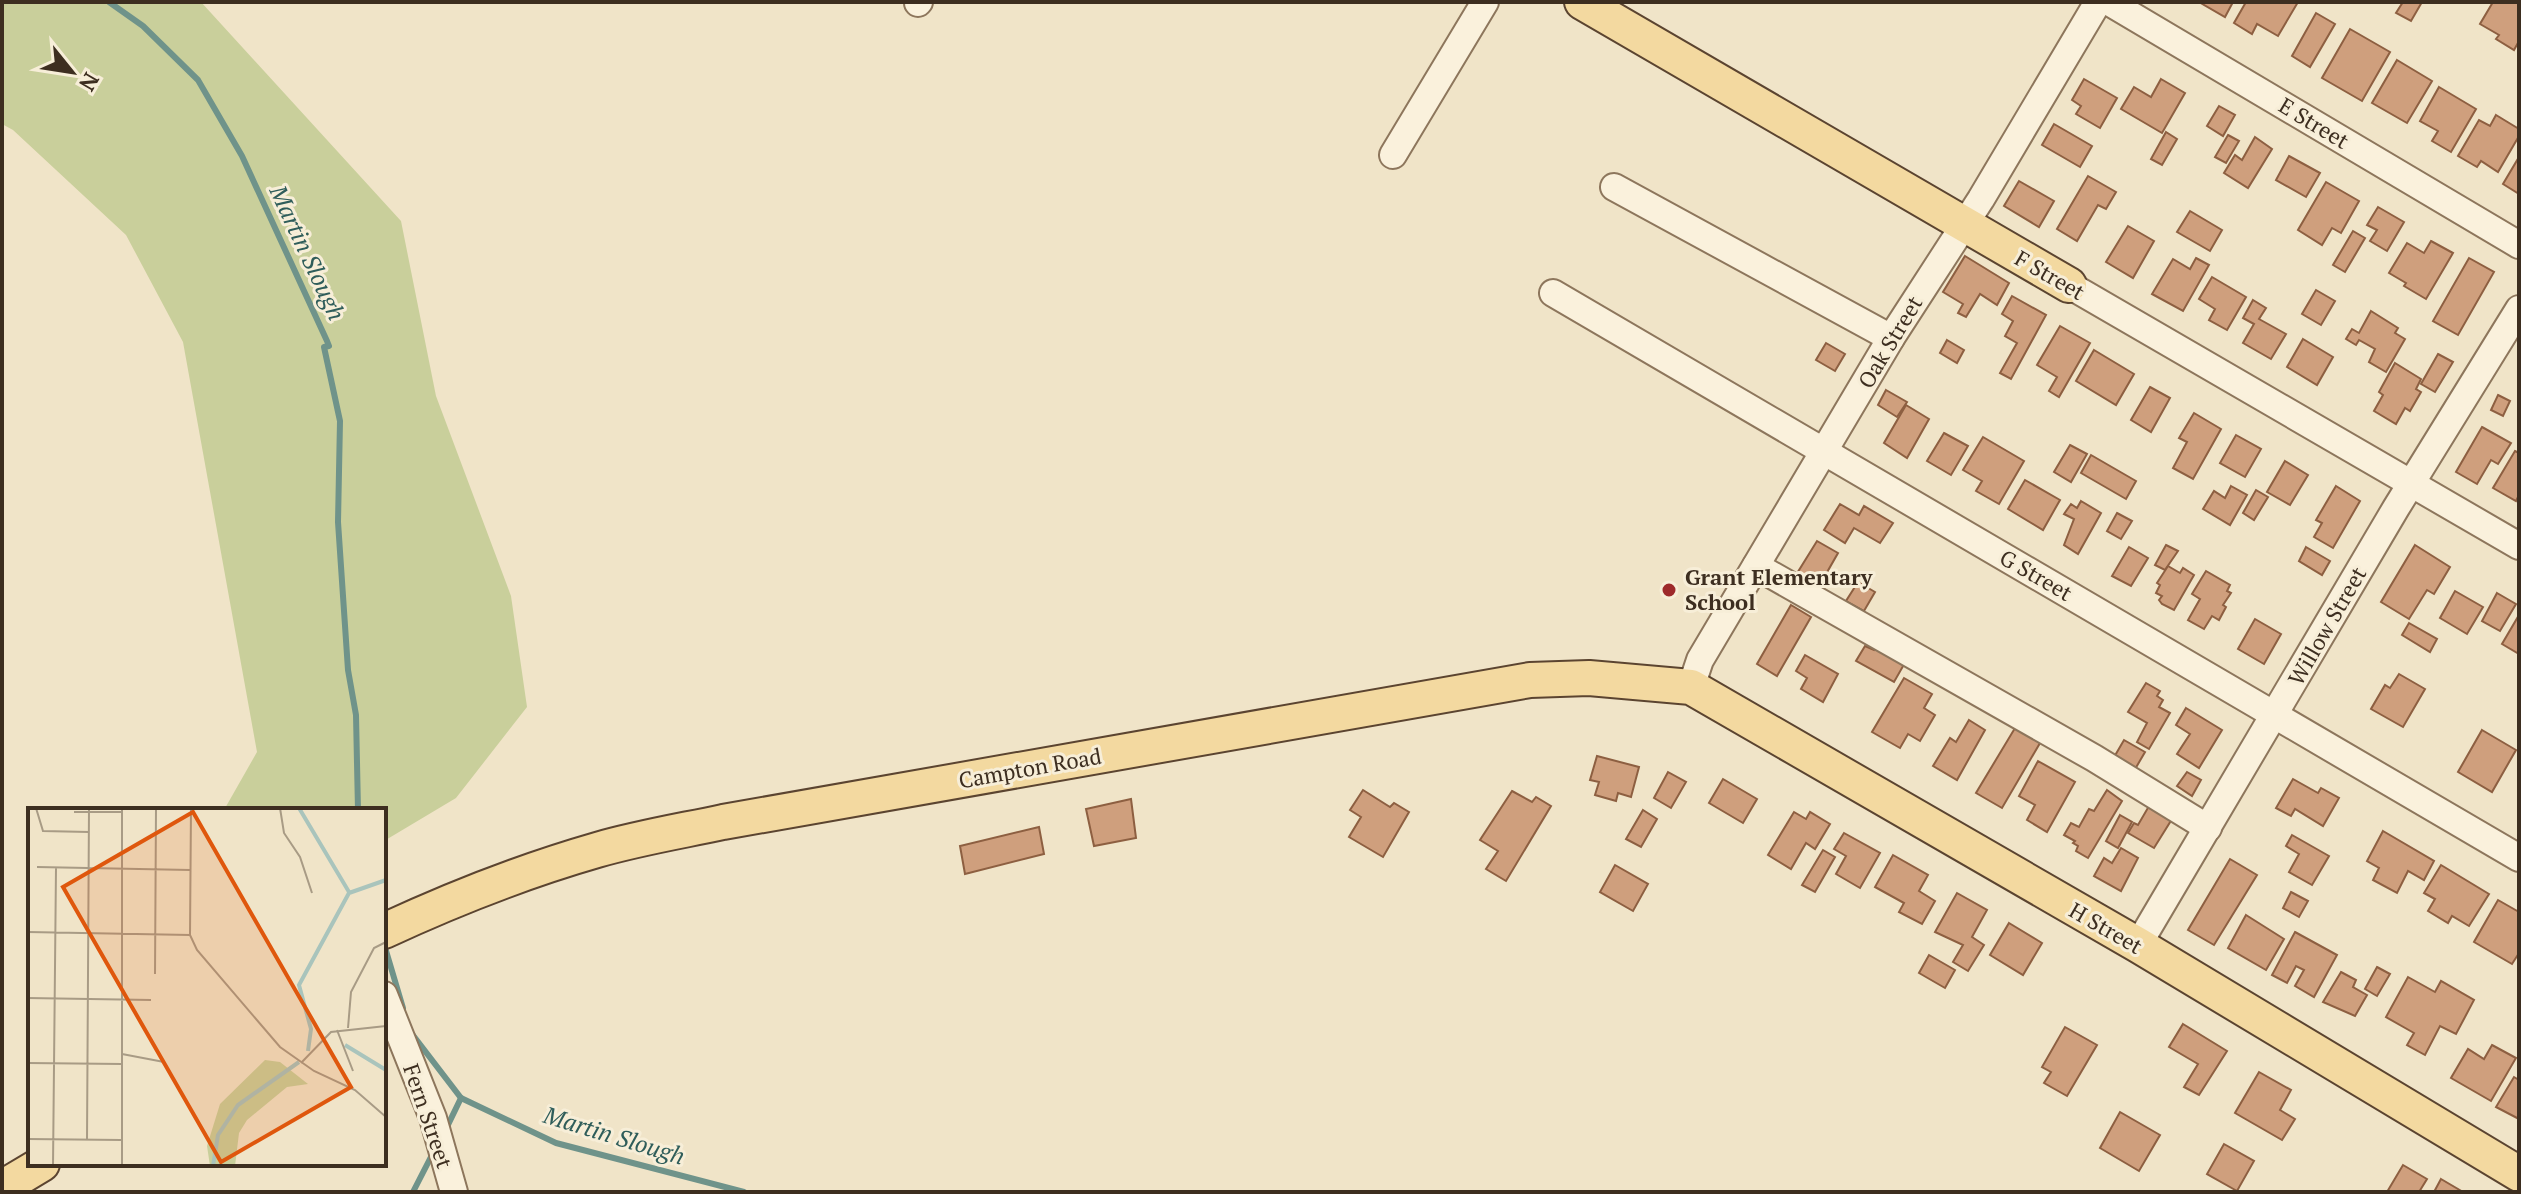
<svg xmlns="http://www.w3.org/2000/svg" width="2521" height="1194" font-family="'PT Serif',serif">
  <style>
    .green { fill: #c9cf9b }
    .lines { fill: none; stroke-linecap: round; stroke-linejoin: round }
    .stream { stroke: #6f938a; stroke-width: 6 }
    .building { fill: #cf9f7d; stroke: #8d5f41; stroke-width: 2 }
    .minor-casing { stroke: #8d765c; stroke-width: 30 }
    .major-casing { stroke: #5b4430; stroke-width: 38 }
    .minor { stroke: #faf1dc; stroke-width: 26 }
    .major { stroke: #f3d9a0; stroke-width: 34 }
    .poi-dot { fill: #9e2a2b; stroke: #f7eed8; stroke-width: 3 }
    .labels { text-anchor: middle; stroke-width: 6; stroke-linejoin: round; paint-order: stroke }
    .street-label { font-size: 22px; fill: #3d2e20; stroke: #f7eed8 }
    .poi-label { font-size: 22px; font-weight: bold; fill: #3d2e20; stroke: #f7eed8; text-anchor: start }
    .water-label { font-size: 24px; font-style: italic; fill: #2f5d5a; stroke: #f7eed8 }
    .inset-river { fill: none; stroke: #a9c4bc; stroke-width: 4 }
    .inset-road { fill: none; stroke: #a89b85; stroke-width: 2 }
    .view { fill: #df570d; fill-opacity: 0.15; stroke: #df570d; stroke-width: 4 }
    .inset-edge { fill: none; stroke: #3d2e20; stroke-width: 4 }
  </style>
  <rect width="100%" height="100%" fill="#f0e4c8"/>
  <path class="green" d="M2,2H201L401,221L436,396L511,596L527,707L456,798L384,841V810H224L257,752L183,342L126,235L13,130L2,124Z"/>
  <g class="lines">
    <g class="stream">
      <path d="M109,2L143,26L198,80L242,156L327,341L329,346L324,347L340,421L338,522L348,670L356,715L358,810"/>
      <path d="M384,944L403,1008"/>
      <path d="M412,1034L461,1098L556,1143L744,1192"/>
      <path d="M445,1131L461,1098"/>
      <path d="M413,1192L434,1151"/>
    </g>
  </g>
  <g class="building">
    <path d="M2199,2H2233L2225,17Z"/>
    <path d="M2246,2H2298L2278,36L2257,24L2252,34L2234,23Z"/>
    <path d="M2403,2H2422L2411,21L2396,13Z"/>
    <path d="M2493,2H2519V41L2514,50L2496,39L2499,35L2480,24Z"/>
    <path d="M2316,13L2335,24L2310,67L2292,56Z"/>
    <path d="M2350,29L2390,52L2362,101L2322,78Z"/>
    <path d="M2397,60L2432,81L2407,123L2372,103Z"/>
    <path d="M2084,79L2117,98L2100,128L2076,114L2081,106L2072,100Z"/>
    <path d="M2161,79L2185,93L2162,133L2121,109L2134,87L2151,97Z"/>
    <path d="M2439,87L2476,109L2451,152L2432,141L2438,131L2420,121Z"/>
    <path d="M2219,106L2235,115L2223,136L2207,126Z"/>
    <path d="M2496,115L2519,129V136L2498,172L2481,161L2477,167L2458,156L2479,120L2490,126Z"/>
    <path d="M2054,124L2092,146L2080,167L2042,145Z"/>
    <path d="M2166,132L2177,139L2162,165L2151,159Z"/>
    <path d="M2228,135L2239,141L2226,163L2215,157Z"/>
    <path d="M2255,137L2272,149L2248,188L2224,173L2235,155L2242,160Z"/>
    <path d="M2289,156L2320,173L2306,197L2276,180Z"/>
    <path d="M2519,157V194L2503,184Z"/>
    <path d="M2088,176L2116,192L2106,209L2098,205L2077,241L2057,229Z"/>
    <path d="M2019,181L2054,201L2039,227L2004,206Z"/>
    <path d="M2326,182L2359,201L2341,233L2332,228L2322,245L2298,230Z"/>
    <path d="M2378,207L2404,222L2387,251L2370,241L2377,230L2367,225Z"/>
    <path d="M2190,211L2222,230L2210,251L2177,232Z"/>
    <path d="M2128,226L2154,241L2133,278L2106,262Z"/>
    <path d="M2353,231L2365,238L2345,272L2333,265Z"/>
    <path d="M2431,241L2453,253L2426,299L2404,286L2406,283L2389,273L2407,243L2424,253Z"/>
    <path d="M1965,256L2009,283L1997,305L1980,294L1966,317L1958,313L1963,304L1943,292Z"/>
    <path d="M2196,258L2209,265L2183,311L2152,294L2173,259L2190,269Z"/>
    <path d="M2469,258L2494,272L2458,335L2433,321Z"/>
    <path d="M2212,277L2246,297L2227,330L2209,320L2215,309L2199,299Z"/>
    <path d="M2316,290L2335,301L2321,325L2302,314Z"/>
    <path d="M2012,296L2046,315L2011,379L2000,373L2017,343L2005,336L2013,321L2002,314Z"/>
    <path d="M2253,300L2266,308L2259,319L2286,334L2271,359L2243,343L2254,324L2243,318Z"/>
    <path d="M2371,311L2398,328L2395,333L2405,339L2386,372L2369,362L2375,349L2359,340L2356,345L2346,339L2352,329L2359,333Z"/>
    <path d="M2060,326L2090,343L2059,397L2049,391L2057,377L2037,365Z"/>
    <path d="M2303,339L2333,357L2317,385L2287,367Z"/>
    <path d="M1947,340L1964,350L1957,363L1940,353Z"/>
    <path d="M1826,343L1845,354L1835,371L1816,360Z"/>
    <path d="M2094,350L2134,374L2116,405L2076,381Z"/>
    <path d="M2438,354L2453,362L2435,392L2421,384Z"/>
    <path d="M2395,363L2421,379L2416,389L2421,392L2410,411L2405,408L2396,424L2374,411L2383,395L2379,392Z"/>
    <path d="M2150,387L2170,398L2151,432L2131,420Z"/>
    <path d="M1886,390L1907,402L1897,417L1878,405Z"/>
    <path d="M2498,395L2510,401L2503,416L2491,410Z"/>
    <path d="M1906,405L1929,419L1907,458L1884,443Z"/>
    <path d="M2194,413L2221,429L2193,479L2173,468L2187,442L2179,438Z"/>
    <path d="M2482,427L2511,443L2498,464L2491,460L2477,484L2456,472Z"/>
    <path d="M1944,433L1968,446L1951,475L1927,461Z"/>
    <path d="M2236,435L2261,449L2245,477L2220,463Z"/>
    <path d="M1983,437L2024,461L1999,504L1976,491L1982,481L1963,470Z"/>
    <path d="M2070,445L2087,454L2071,482L2054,472Z"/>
    <path d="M2515,451L2519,453V495L2516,501L2493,488Z"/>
    <path d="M2091,455L2136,481L2126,499L2081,473Z"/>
    <path d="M2285,461L2308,475L2290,505L2267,492Z"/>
    <path d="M2025,480L2060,500L2043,530L2008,509Z"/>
    <path d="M2231,486L2247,495L2230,525L2203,509L2214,491L2225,498Z"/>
    <path d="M2336,486L2360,501L2333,548L2314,537L2322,523L2316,520Z"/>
    <path d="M2256,490L2268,497L2254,520L2243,513Z"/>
    <path d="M2081,501L2101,513L2078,554L2064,545L2074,519L2064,514L2071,504L2077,508Z"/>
    <path d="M1840,504L1859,515L1864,506L1893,523L1880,543L1854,528L1845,543L1824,530Z"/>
    <path d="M2117,513L2132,521L2121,539L2107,531Z"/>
    <path d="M1817,541L1838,553L1818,588L1796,575Z"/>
    <path d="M2166,545L2178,551L2165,570L2155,565Z"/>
    <path d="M2415,545L2450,567L2434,594L2427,590L2409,619L2381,602Z"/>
    <path d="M2129,547L2148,558L2131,586L2112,576Z"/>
    <path d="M2306,547L2330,561L2322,575L2299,561Z"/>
    <path d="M2168,566L2180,573L2183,568L2194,575L2174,610L2162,604L2159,600L2162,596L2156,593L2160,585L2157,583Z"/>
    <path d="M2206,571L2230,585L2227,591L2231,593L2223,605L2226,607L2219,620L2212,616L2204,629L2188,620L2200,599L2192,594Z"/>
    <path d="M1858,582L1875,592L1864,611L1846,601Z"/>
    <path d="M2455,591L2483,607L2467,634L2440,618Z"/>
    <path d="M2497,593L2516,604L2500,631L2482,621Z"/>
    <path d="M1791,605L1811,617L1777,676L1757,664Z"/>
    <path d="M2519,615V654L2502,644Z"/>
    <path d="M2255,619L2281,634L2264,664L2238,649Z"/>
    <path d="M2409,623L2437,639L2430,652L2402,635Z"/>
    <path d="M1877,645L1906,661L1894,682L1856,661L1865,646L1874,650Z"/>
    <path d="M1805,655L1838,674L1823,702L1801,689L1807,678L1796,671Z"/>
    <path d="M2399,674L2425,689L2403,727L2371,709L2385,685L2390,688Z"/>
    <path d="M1904,678L1932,694L1924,708L1935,715L1920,741L1908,734L1900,748L1872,732Z"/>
    <path d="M2146,683L2160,691L2157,696L2163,700L2159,707L2170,713L2149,749L2137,742L2147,723L2128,712Z"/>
    <path d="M2186,708L2222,730L2199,768L2177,754L2190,734L2176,725Z"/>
    <path d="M1969,720L1985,730L1957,780L1933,766L1950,738L1956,742Z"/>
    <path d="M2015,728L2040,743L2002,808L1976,793Z"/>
    <path d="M2482,730L2516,750L2492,792L2458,772Z"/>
    <path d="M2124,740L2145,752L2134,771L2113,759Z"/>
    <path d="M1597,756L1639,767L1631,797L1618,793L1616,801L1595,795L1599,782L1590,780Z"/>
    <path d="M2038,761L2075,782L2047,832L2027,820L2035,805L2019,796Z"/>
    <path d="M1668,772L1686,782L1671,808L1654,798Z"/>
    <path d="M2187,772L2201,780L2192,796L2177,786Z"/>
    <path d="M1723,779L1757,799L1743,823L1709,803Z"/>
    <path d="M2293,779L2318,793L2321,788L2339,798L2323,826L2295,809L2291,816L2276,808Z"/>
    <path d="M1363,790L1390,807L1394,803L1409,812L1383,857L1349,837L1361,817L1350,810Z"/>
    <path d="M2107,790L2122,801L2088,858L2076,851L2078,846L2073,843L2075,841L2064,835L2071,823L2079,827L2089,809L2094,811Z"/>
    <path d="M1512,791L1532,802L1536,797L1551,806L1506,881L1486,869L1498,851L1480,840Z"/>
    <path d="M1131,799L1136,838L1094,846L1086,809Z"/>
    <path d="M2149,806L2172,819L2154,848L2128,833L2134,823L2138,825Z"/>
    <path d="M1643,810L1657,819L1641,847L1626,839Z"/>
    <path d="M1794,812L1806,819L1810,812L1830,824L1815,849L1806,843L1791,869L1768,855Z"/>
    <path d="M2120,815L2132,822L2118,848L2106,841Z"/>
    <path d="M1039,827L1044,854L965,874L960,846Z"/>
    <path d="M2383,831L2434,861L2424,880L2408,871L2397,893L2373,880L2379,868L2367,861Z"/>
    <path d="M1844,833L1880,853L1860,888L1836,874L1846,856L1834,849Z"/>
    <path d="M2292,835L2329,856L2312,885L2289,872L2299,854L2286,846Z"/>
    <path d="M2121,848L2138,858L2121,891L2094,876L2104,858L2112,863Z"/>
    <path d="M1823,850L1835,857L1815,892L1802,885Z"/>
    <path d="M1893,855L1928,875L1919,891L1935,901L1922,924L1899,912L1904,903L1875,887Z"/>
    <path d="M2230,859L2257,875L2214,945L2188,930Z"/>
    <path d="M1615,865L1648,884L1633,911L1600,892Z"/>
    <path d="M2441,865L2489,894L2469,926L2452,916L2448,923L2428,911L2435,899L2424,893Z"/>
    <path d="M2291,892L2308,901L2299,917L2283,908Z"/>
    <path d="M1957,893L1987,910L1972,937L1984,945L1968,971L1953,962L1963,945L1935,932Z"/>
    <path d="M2498,900L2519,912V953L2512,964L2474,942Z"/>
    <path d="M2246,915L2284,939L2266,970L2228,948Z"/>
    <path d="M2009,923L2042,943L2023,975L1990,955Z"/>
    <path d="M2295,932L2337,955L2314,997L2295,986L2304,970L2296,966L2287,983L2272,975Z"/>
    <path d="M1929,955L1955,970L1945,988L1919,973Z"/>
    <path d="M2377,967L2390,974L2377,996L2365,989Z"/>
    <path d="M2341,972L2356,980L2353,987L2367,995L2355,1016L2323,1002Z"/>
    <path d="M2408,977L2435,992L2441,981L2474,1000L2456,1034L2440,1026L2425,1055L2407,1045L2414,1033L2386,1017Z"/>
    <path d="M2183,1024L2227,1051L2199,1095L2184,1087L2198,1064L2169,1047Z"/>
    <path d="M2065,1027L2097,1045L2067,1096L2044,1083L2051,1072L2042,1067Z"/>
    <path d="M2492,1045L2516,1058L2491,1101L2451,1078L2468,1049L2484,1059Z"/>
    <path d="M2259,1072L2291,1090L2280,1110L2295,1119L2282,1140L2235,1113Z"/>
    <path d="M2514,1077L2519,1080V1119L2496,1107Z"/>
    <path d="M2120,1112L2160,1135L2139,1171L2100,1148Z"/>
    <path d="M2224,1144L2254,1161L2237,1191L2207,1174Z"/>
    <path d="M2403,1165L2427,1179L2419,1192H2387Z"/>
    <path d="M2441,1179L2463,1192H2434Z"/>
  </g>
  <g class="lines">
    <defs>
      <g id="minor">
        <path d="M2109,2L2519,245"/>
        <path d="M918,3L919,2"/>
        <path d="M1393,155L1485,2"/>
        <path d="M1614,187L1891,338"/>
        <path d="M2069,285L2519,546"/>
        <path d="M1553,293L2519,858"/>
        <path d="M1756,566L2094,758L2208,828"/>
        <path d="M1691,687L1700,660L1891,338L1981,199L2098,2"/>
        <path d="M2138,945L2396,508L2519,309"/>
        <path d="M384,995L433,1118L454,1192"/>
      </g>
      <g id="major">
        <path d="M1582,2L2069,285"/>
        <path d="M384,931C453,899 524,871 597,850C638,838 681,831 723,822L1530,680L1589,678L1691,687L2138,945L2519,1174"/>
        <path d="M2,1188L42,1164"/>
      </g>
    </defs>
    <use href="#minor" class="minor-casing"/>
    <use href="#major" class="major-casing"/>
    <use href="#minor" class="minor"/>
    <use href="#major" class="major"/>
  </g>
  <circle class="poi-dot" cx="1669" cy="590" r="8"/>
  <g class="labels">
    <g class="street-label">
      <text transform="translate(2314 123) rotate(31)" y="8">E Street</text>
      <text transform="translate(2050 275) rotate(30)" y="8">F Street</text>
      <text transform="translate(1890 342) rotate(-59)" y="8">Oak Street</text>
      <text transform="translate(2036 575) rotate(30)" y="8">G Street</text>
      <text transform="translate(2327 626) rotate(-60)" y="8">Willow Street</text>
      <text transform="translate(1030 768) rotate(-10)" y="8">Campton Road</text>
      <text transform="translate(2106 928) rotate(30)" y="8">H Street</text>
      <text transform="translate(428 1116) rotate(71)" y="8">Fern Street</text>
    </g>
    <g class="poi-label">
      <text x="1685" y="585">Grant Elementary<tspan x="1685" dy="25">School</tspan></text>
    </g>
    <g class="water-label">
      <text transform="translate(307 253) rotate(65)" y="8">Martin Slough</text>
      <text transform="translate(614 1136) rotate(17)" y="8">Martin Slough</text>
    </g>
  </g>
  <g transform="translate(28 808)">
    <rect width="358" height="358" fill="#f0e4c8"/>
    <path d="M237,252L252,254L280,276L259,279L219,312L211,325L207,358H182L179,338L192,296Z" fill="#c9cf9b"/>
    <path class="inset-river" d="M271,0L321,84M317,237L358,262M280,243L283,221L271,177L321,85L358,72M185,358L190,327L210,297L271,254"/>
    <path class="inset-road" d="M8,0L15,23L61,24M163,0L162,127L169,142L252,239L286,263L327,282L358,309M252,0L256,25L272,49L284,85M46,4H94M9,59L162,62M94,111V0M0,124L162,127M127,166L128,0M0,190L123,192M320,220L323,184L346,140L358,134M309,222L325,263M94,246L136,254M0,255L94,256M273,255L303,224L358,218M0,331L93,332M59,332L61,0M25,358L28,60M94,358V111"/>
    <path class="view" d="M165,4L323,279L193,354L35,79Z"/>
    <rect width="358" height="358" class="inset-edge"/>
  </g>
  <rect width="2521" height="1194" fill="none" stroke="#3d2e20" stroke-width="8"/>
  <g transform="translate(72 72) rotate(120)" stroke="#f7eed8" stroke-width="6" paint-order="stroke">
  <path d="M0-6L14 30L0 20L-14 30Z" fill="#3d2e20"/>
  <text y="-12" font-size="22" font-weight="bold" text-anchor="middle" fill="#3d2e20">N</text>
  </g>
</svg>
